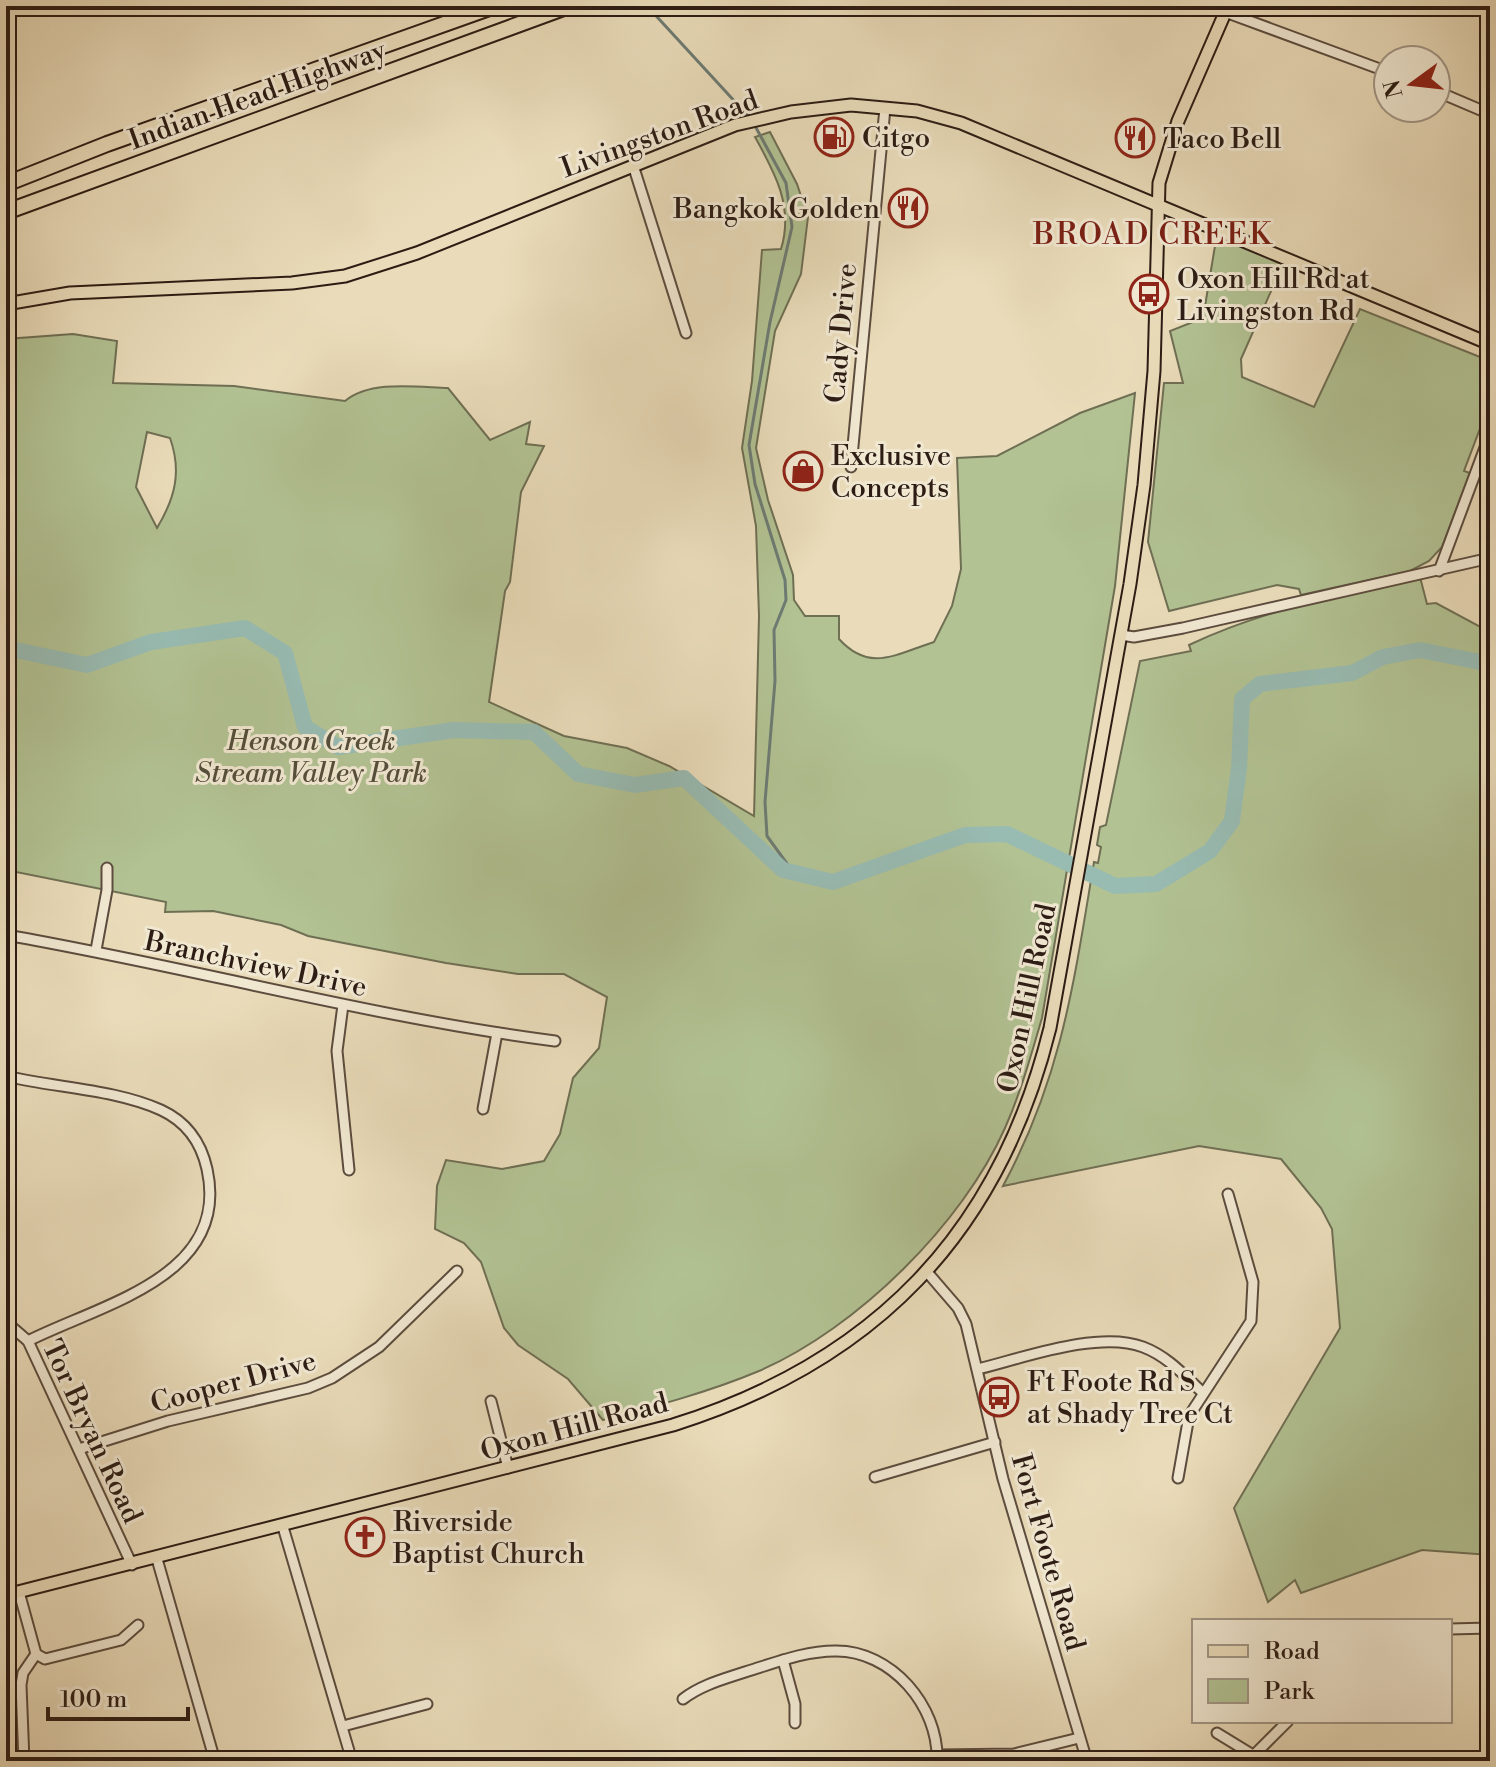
<svg xmlns="http://www.w3.org/2000/svg" width="1496" height="1767" font-family="'Libre Bodoni',serif">
  <style>
    .green { fill: #b2c293; stroke: #6f6f54; stroke-width: 2; fill-rule: evenodd }
    .lines { fill: none; stroke-linecap: round; stroke-linejoin: round }
    .stream { stroke: #6d7b73; stroke-width: 3 }
    .river { stroke: #98bbb2; stroke-width: 16 }
    .minor-casing { stroke: #5c4c3e; stroke-width: 13 }
    .major-casing { stroke: #2c1c14; stroke-width: 15 }
    .highway-casing { stroke: #2c1c14; stroke-width: 18 }
    .minor { stroke: #f1e8d2; stroke-width: 9 }
    .major { stroke: #eadcba; stroke-width: 11 }
    .highway { stroke: #eadcba; stroke-width: 14 }
    .labels { text-anchor: middle; stroke-width: 6; stroke-linejoin: round; paint-order: stroke }
    .street-label { font-size: 28px; fill: #2c1c14; stroke: #f1e8d2 }
    .poi-label { font-size: 28px; fill: #2c1c14; stroke: #f1e8d2; text-anchor: start }
    .park-label { font-size: 28px; font-style: italic; fill: #544e3a; stroke: #f1e8d2 }
    .neighbourhood-label { font-size: 30px; letter-spacing: 2px; fill: #7a1f14; stroke: #f1e8d2 }
  </style>
  <rect width="100%" height="100%" fill="#eadcba"/>
  <filter id="stains"><feTurbulence type="fractalNoise" baseFrequency=".0025" numOctaves="4"/><feColorMatrix values="0 0 0 0 .2 0 0 0 0 .09 0 0 0 0 .02 0 0 0 .5 -.17"/></filter>
  <radialGradient id="worn" r=".72"><stop offset=".6" stop-color="#630" stop-opacity="0"/><stop offset="1" stop-color="#630" stop-opacity=".3"/></radialGradient>
  <g class="green">
    <path d="M770,132L797,184L808,217L801,274L775,331L756,448L768,500L793,575L794,600L805,616H839V639C870,673 896,654 934,642L952,606L961,569L957,458L997,456L1080,413L1135,393L1115,586L1042,1018C1031,1055 1021,1092 1005,1128C963,1223 858,1328 759,1371C709,1392 656,1406 603,1420L568,1379L518,1345L504,1328L481,1262L464,1243L435,1229L437,1186L446,1160L502,1169L544,1161L560,1134L573,1078L599,1048L607,997L564,974H518L446,963L308,936L281,925L213,911L165,912L166,902L6,870V339L73,334L117,341L113,383L234,386L345,401C371,380 416,387 448,388L490,440L530,422L526,444L544,446L521,492L510,582L505,591L489,702L564,736L627,748L669,766L754,816L759,616L756,526L742,448L752,381L762,250L781,249C794,207 775,173 755,137ZM147,432L170,438C182,472 175,498 157,528L136,487Z"/>
    <path d="M1217,234L1283,264L1241,359L1242,377L1314,407L1360,309L1490,361V402L1464,471L1470,473L1442,547L1429,561L1410,571L1301,595L1299,589L1277,585L1169,611L1148,542L1164,383H1183L1170,331L1203,318Z"/>
    <path d="M1420,577L1427,604L1436,603L1490,632V1555L1422,1550L1301,1593L1295,1580L1268,1602L1234,1508L1340,1328L1332,1229L1321,1208L1281,1159L1199,1146L1003,1186C1062,1076 1074,982 1094,862L1098,863L1101,847L1097,845L1100,827L1106,825L1140,661L1191,651L1189,645C1263,610 1340,595 1420,577Z"/>
  </g>
  <g class="lines">
    <g class="stream">
      <path d="M647,6L750,118"/>
      <path d="M754,124L786,183L792,227L770,322L749,445L755,484L785,580L786,600L774,630L775,681L765,802L767,836L793,872"/>
    </g>
    <path class="river" d="M6,648L87,665L151,642L245,628L285,653L305,727L338,747L454,730L534,732L578,774L635,785L684,778L783,870L833,882L965,835L1007,834L1115,886L1156,884L1210,851L1232,821L1239,768L1242,699L1260,684L1352,673L1383,657L1420,650L1490,664"/>
    <defs>
      <g id="minor">
        <path d="M1225,12L1388,72"/>
        <path d="M1436,91L1490,114"/>
        <path d="M633,165L686,333"/>
        <path d="M851,467L885,108"/>
        <path d="M1439,571L1490,434"/>
        <path d="M1121,635L1134,637L1183,628L1490,558"/>
        <path d="M6,935C190,967 370,1017 555,1041"/>
        <path d="M96,950L107,890V868"/>
        <path d="M343,1005L337,1051L349,1170"/>
        <path d="M6,1076C56,1088 114,1089 161,1110C187,1122 201,1142 207,1169C231,1277 101,1304 28,1341"/>
        <path d="M483,1109L497,1033"/>
        <path d="M927,1272L958,1308L966,1324L1003,1479L1087,1761"/>
        <path d="M6,1322L28,1341L132,1565"/>
        <path d="M978,1369C1023,1358 1099,1330 1143,1347C1167,1356 1184,1375 1202,1392"/>
        <path d="M491,1401L508,1468"/>
        <path d="M79,1449L168,1421L308,1388L332,1378L379,1347L457,1271"/>
        <path d="M875,1477L995,1442"/>
        <path d="M1178,1478L1189,1416L1251,1321L1253,1282L1228,1194"/>
        <path d="M283,1527L352,1761"/>
        <path d="M157,1559L215,1761"/>
        <path d="M19,1592L36,1654L45,1659L121,1640L138,1625"/>
        <path d="M1450,1629L1490,1628"/>
        <path d="M783,1660L795,1704V1723"/>
        <path d="M683,1699C701,1685 724,1679 745,1672C775,1663 804,1651 835,1651C891,1650 939,1706 937,1761"/>
        <path d="M343,1726L427,1704"/>
        <path d="M1217,1733L1253,1755"/>
        <path d="M937,1755L1014,1754L1079,1738"/>
        <path d="M24,1761L21,1685L23,1673L36,1654"/>
        <path d="M1248,1761L1288,1721"/>
      </g>
      <g id="major">
        <path d="M6,304L70,293L292,283L345,276L417,253L735,125L791,112L851,105L917,111L961,123L1490,344"/>
        <path d="M6,1595L673,1425C874,1362 999,1234 1050,1028L1130,584L1144,485L1154,371L1159,183L1178,121L1228,6"/>
      </g>
      <g id="highway">
        <path d="M6,184L107,144L495,6"/>
        <path d="M6,212L569,6"/>
      </g>
    </defs>
    <use href="#minor" class="minor-casing"/>
    <use href="#major" class="major-casing"/>
    <use href="#highway" class="highway-casing"/>
    <use href="#minor" class="minor"/>
    <use href="#major" class="major"/>
    <use href="#highway" class="highway"/>
  </g>
  <defs>
    <symbol id="fuel-ring" viewBox="-11 -11 22 22"><circle r="9.5" fill="#f1e8d2" stroke="#8f2418" stroke-width="1.5"/><path d="M-5.5-6h7V0h2V4h1.3V-2.5L3-4.5l.8-.8L6-3V5H2.5V1h-1V6h-7ZM-4.2-4.7v3.2H.2V-4.7Z" fill="#8f2418"/></symbol>
    <symbol id="restaurant-ring" viewBox="-11 -11 22 22"><circle r="9.5" fill="#f1e8d2" stroke="#8f2418" stroke-width="1.5"/><path d="M-5-6h1v4h1v-4h1v4h1v-4h1v5L-1.5 .5V6h-2V.5L-5-1ZM5-6V6H3V1.5H1.5Q1.5-4 5-6Z" fill="#8f2418"/></symbol>
    <symbol id="bus-ring" viewBox="-11 -11 22 22"><circle r="9.5" fill="#f1e8d2" stroke="#8f2418" stroke-width="1.5"/><path d="M-5-6H5V4H4V6H2V4H-2V6H-4V4H-5ZM-3.5-4V0h7V-4ZM-3.5 1.2v1.5H-2V1.2ZM2 1.2v1.5H3.5V1.2Z" fill="#8f2418"/></symbol>
    <symbol id="shop-ring" viewBox="-11 -11 22 22"><circle r="9.5" fill="#f1e8d2" stroke="#8f2418" stroke-width="1.5"/><path d="M-5-2.5h2.3a2.7 3.5 0 0 1 5.4 0H5L5.5 6h-11ZM-1.5-2.5h3a1.5 2.3 0 0 0-3 0Z" fill="#8f2418"/></symbol>
    <symbol id="church-ring" viewBox="-11 -11 22 22"><circle r="9.5" fill="#f1e8d2" stroke="#8f2418" stroke-width="1.5"/><path d="M-1.2-6h2.4v3.5h3.3v2.4h-3.3V6h-2.4V-.1h-3.3v-2.4h3.3Z" fill="#8f2418"/></symbol>
  </defs>
  <g fill-rule="evenodd">
    <use href="#fuel-ring" x="812" y="115" width="44" height="44"/>
    <use href="#restaurant-ring" x="1113" y="116" width="44" height="44"/>
    <use href="#restaurant-ring" x="886" y="186" width="44" height="44"/>
    <use href="#bus-ring" x="1127" y="272" width="44" height="44"/>
    <use href="#shop-ring" x="781" y="449" width="44" height="44"/>
    <use href="#bus-ring" x="977" y="1375" width="44" height="44"/>
    <use href="#church-ring" x="343" y="1515" width="44" height="44"/>
  </g>
  <g class="labels">
    <g class="street-label">
      <text transform="translate(257 94) rotate(-20)" y="10">Indian Head Highway</text>
      <text transform="translate(659 133) rotate(-20)" y="10">Livingston Road</text>
      <text transform="translate(840 333) rotate(-85)" y="10">Cady Drive</text>
      <text transform="translate(256 963) rotate(12)" y="10">Branchview Drive</text>
      <text transform="translate(1026 998) rotate(-78)" y="10">Oxon Hill Road</text>
      <text transform="translate(233 1381) rotate(-15)" y="10">Cooper Drive</text>
      <text transform="translate(574 1426) rotate(-15)" y="10">Oxon Hill Road</text>
      <text transform="translate(93 1431) rotate(65)" y="10">Tor Bryan Road</text>
      <text transform="translate(1049 1552) rotate(74)" y="10">Fort Foote Road</text>
    </g>
    <g class="poi-label">
      <text x="862" y="147">Citgo</text>
      <text x="1163" y="148">Taco Bell</text>
      <text x="880" y="218" text-anchor="end">Bangkok Golden</text>
      <text x="1177" y="288">Oxon Hill Rd at<tspan x="1177" dy="32">Livingston Rd</tspan></text>
      <text x="831" y="465">Exclusive<tspan x="831" dy="32">Concepts</tspan></text>
      <text x="1027" y="1391">Ft Foote Rd S<tspan x="1027" dy="32">at Shady Tree Ct</tspan></text>
      <text x="393" y="1531">Riverside<tspan x="393" dy="32">Baptist Church</tspan></text>
    </g>
    <g class="park-label">
      <text x="311" y="750">Henson Creek<tspan x="311" dy="32">Stream Valley Park</tspan></text>
    </g>
    <g class="neighbourhood-label">
      <text x="1153" y="244">BROAD CREEK</text>
    </g>
  </g>
  <rect width="1496" height="1767" fill="none" stroke="#eadcba" stroke-width="32"/>
  <rect x="8" y="8" width="1480" height="1751" fill="none" stroke="#2c1c14" stroke-width="4"/>
  <rect x="16" y="16" width="1464" height="1735" fill="none" stroke="#2c1c14" stroke-width="2"/>
  <rect x="1192" y="1619" width="260" height="104" fill="#f1e8d2" stroke="#a29686" stroke-width="2"/>
  <rect x="1208" y="1645" width="40" height="12" fill="#eadcba" stroke="#a29686" stroke-width="2"/>
  <text x="1264" y="1659" font-size="24" fill="#2c1c14">Road</text>
  <rect x="1208" y="1679" width="40" height="24" fill="#b2c293" stroke="#a29686" stroke-width="2"/>
  <text x="1264" y="1699" font-size="24" fill="#2c1c14">Park</text>
  <g transform="translate(1412 84) rotate(255)"><circle r="38" fill="#f1e8d2" stroke="#a29686" stroke-width="2"/>
  <path d="M0-6L14 30L0 20L-14 30Z" fill="#8f2418"/>
  <text y="-12" font-size="22" font-weight="bold" text-anchor="middle" fill="#2c1c14">N</text>
  </g>
  <path d="M48 1707v12h140v-12" fill="none" stroke="#2c1c14" stroke-width="4"/>
  <text x="60" y="1707" font-size="24" fill="#2c1c14" stroke="#f1e8d2" stroke-width="6" paint-order="stroke">100 m</text>
  <rect width="100%" height="100%" filter="url(#stains)"/>
  <rect width="100%" height="100%" fill="url(#worn)"/>
</svg>
